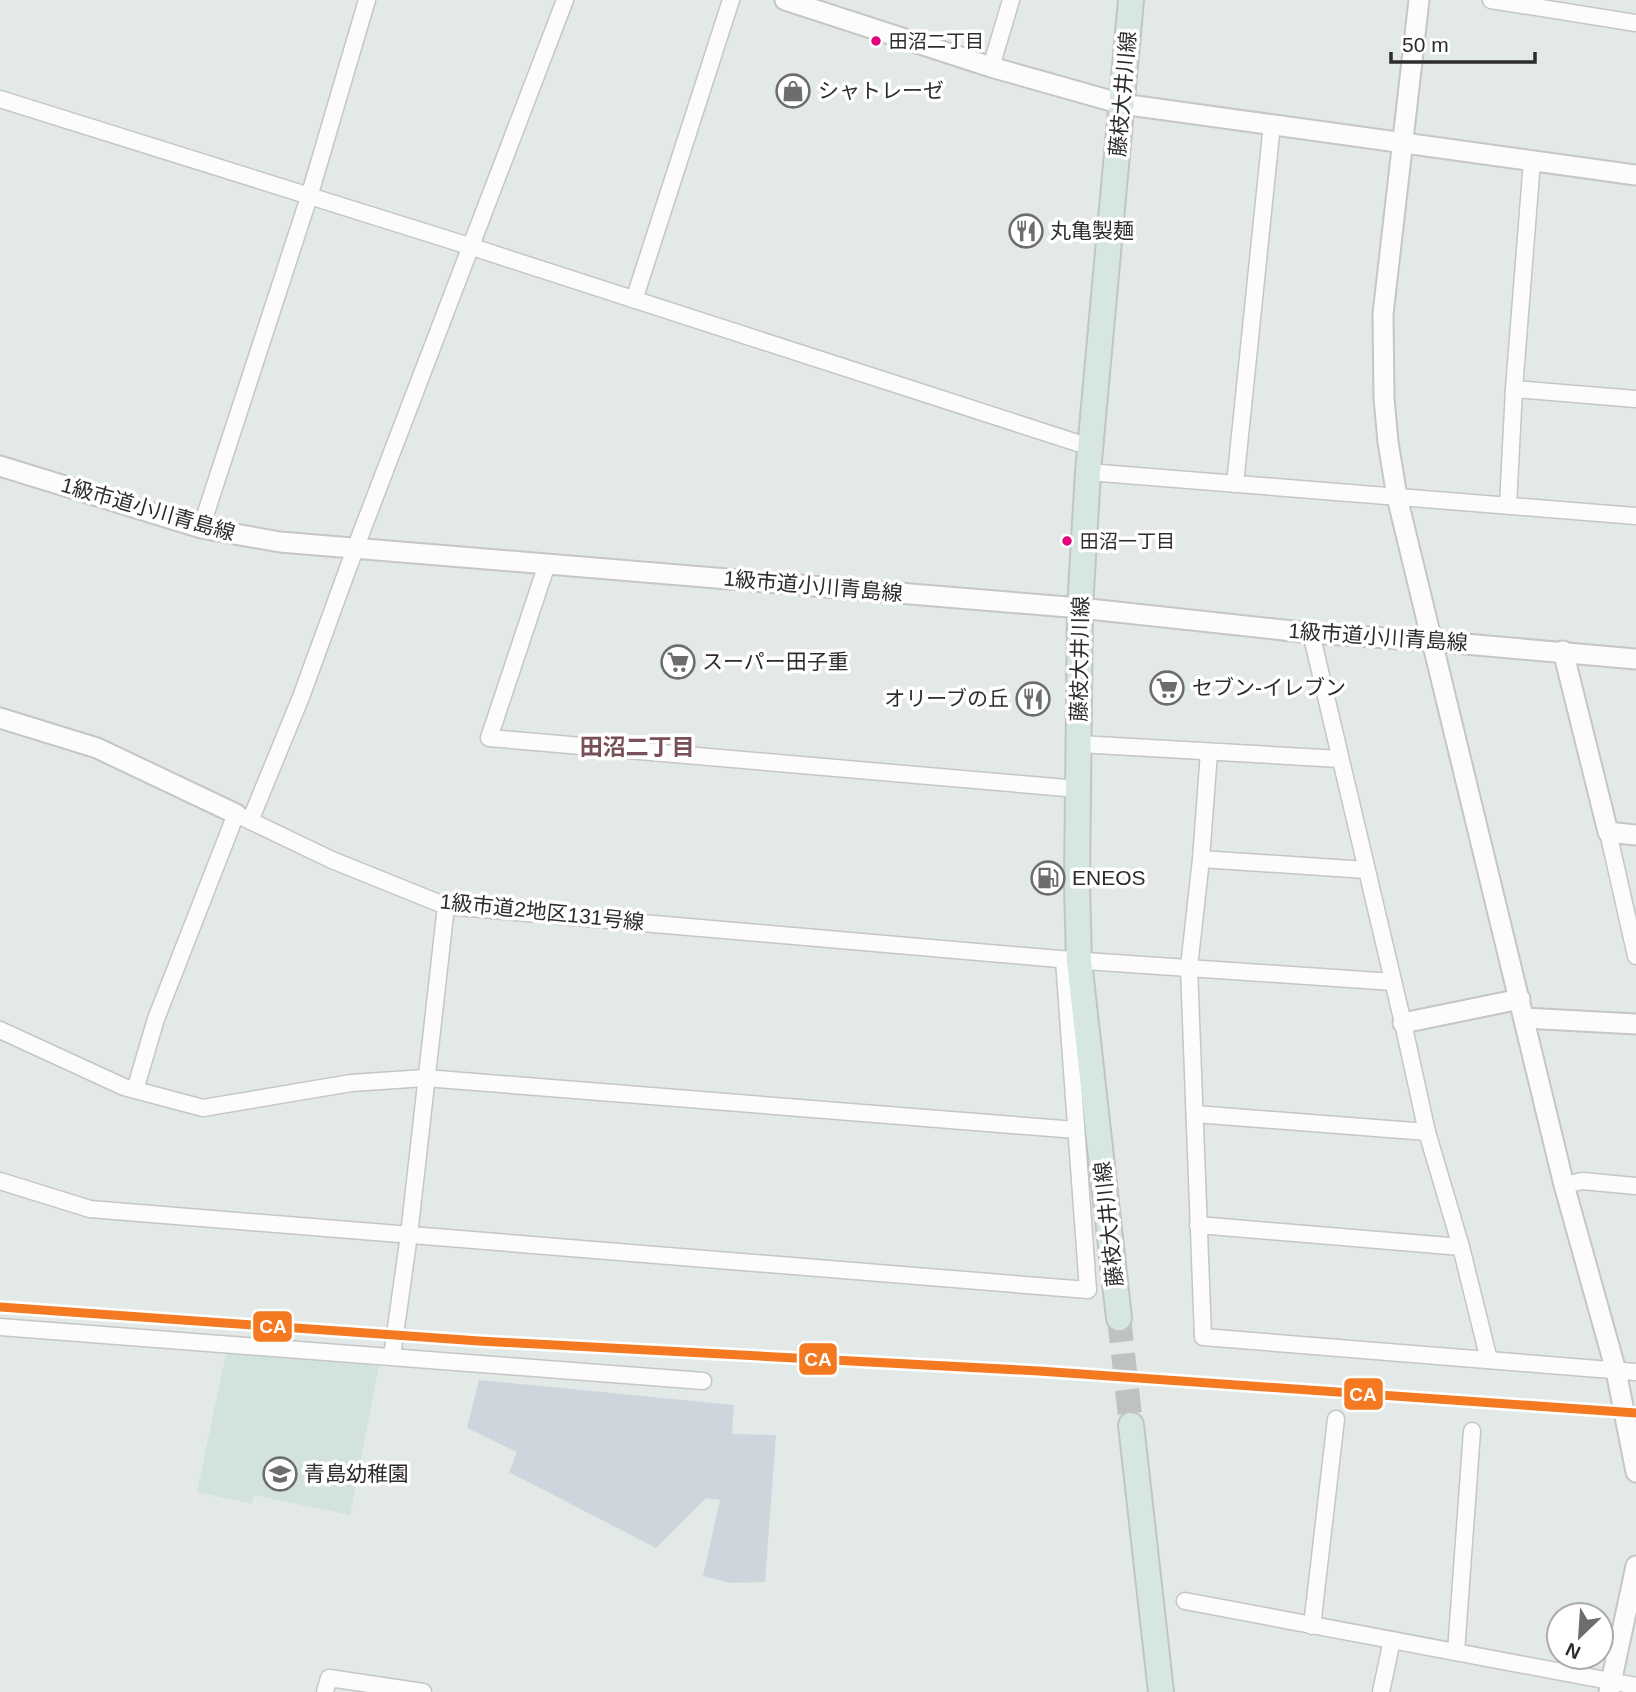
<svg xmlns="http://www.w3.org/2000/svg" width="1636" height="1692" font-family="Helvetica,'Noto Sans JP',sans-serif">
  <style>
    .education { fill: #d2e3dd }
    .cemetery { fill: #ccd6dc }
    .lines { fill: none; stroke-linecap: round; stroke-linejoin: round }
    .primary-tunnel { stroke: #bec3c1; stroke-width: 24; stroke-dasharray: 24 12; stroke-linecap: butt }
    .minor-casing { stroke: #c5c6c5; stroke-width: 19 }
    .tertiary-casing { stroke: #c5c6c5; stroke-width: 23 }
    .primary-casing { stroke: #c2c5c4; stroke-width: 28 }
    .minor { stroke: #fbfcfb; stroke-width: 16 }
    .tertiary { stroke: #fbfcfb; stroke-width: 19 }
    .primary { stroke: #d6e6e2; stroke-width: 24 }
    .rail-1-casing { stroke: #fff; stroke-width: 14 }
    .rail-1 { stroke: #f47921; stroke-width: 9 }
    .bus-dot { fill: #e5007d; stroke: #fff; stroke-width: 2.5 }
    .labels { text-anchor: middle; stroke-width: 7; stroke-linejoin: round; paint-order: stroke }
    .bus-label { font-size: 19px; fill: #2c2c2c; stroke: #fff; text-anchor: start }
    .poi-label { font-size: 21px; fill: #2c2c2c; stroke: #fff; text-anchor: start }
    .street-label { font-size: 21px; fill: #2c2c2c; stroke: #fff }
    .neighbourhood-label { font-size: 23px; font-weight: bold; fill: #795057; stroke: #fff }
    .line-badge { stroke: #fff; stroke-width: 2.5 }
    .badge-label { font-size: 19px; text-anchor: middle; font-weight: bold; fill: #fff }
  </style>
  <rect width="100%" height="100%" fill="#e3e9e6"/>
  <path class="education" d="M226,1353L379,1366L350,1515L254,1495L252,1504L197,1492Z"/>
  <path class="cemetery" d="M479,1380L734,1405L732,1434L776,1435L765,1582L731,1583L703,1576L720,1500L706,1498L656,1548L509,1472L517,1452L467,1428Z"/>
  <g class="lines">
    <path class="primary-tunnel" d="M1119,1318L1131,1425"/>
    <defs>
      <g id="minor">
        <path d="M1491,0L1636,23"/>
        <path d="M991,67L1011,0"/>
        <path d="M0,99L469,246L1090,447"/>
        <path d="M634,300L731,0"/>
        <path d="M1514,389L1636,399"/>
        <path d="M1088,472L1636,516"/>
        <path d="M1235,484L1272,124"/>
        <path d="M1508,505L1514,389L1532,161"/>
        <path d="M201,528L309,197L367,0"/>
        <path d="M547,564L489,738L1078,789"/>
        <path d="M1311,633L1403,1023L1427,1132L1461,1247L1489,1360"/>
        <path d="M1079,744L1340,759"/>
        <path d="M1209,752L1201,859L1189,967L1203,1337L1636,1372"/>
        <path d="M250,821L301,697L355,549L565,0"/>
        <path d="M1608,832L1636,956"/>
        <path d="M1201,859L1366,870"/>
        <path d="M0,1030L124,1087L203,1108L351,1083L425,1078L1076,1130"/>
        <path d="M135,1090L156,1019L236,814L332,860L446,906L1071,960L1393,982"/>
        <path d="M1195,1114L1427,1132"/>
        <path d="M0,1181L90,1209L1088,1290L1064,960"/>
        <path d="M1564,1185L1582,1181L1636,1186"/>
        <path d="M1198,1225L1461,1247"/>
        <path d="M0,1327L703,1381"/>
        <path d="M392,1356L409,1235L446,906"/>
        <path d="M1185,1601L1636,1686"/>
        <path d="M1312,1626L1336,1419"/>
        <path d="M1456,1652L1472,1431"/>
        <path d="M325,1692L329,1678L423,1692"/>
        <path d="M1381,1692L1392,1640"/>
      </g>
      <g id="tertiary">
        <path d="M785,0L991,67L1122,104L1636,175"/>
        <path d="M1419,0L1383,314L1384,398L1388,442L1397,497L1564,1185L1616,1371L1636,1472"/>
        <path d="M0,466L201,528L280,542L1080,608L1311,633L1431,641L1636,659"/>
        <path d="M1563,651L1608,832L1636,835"/>
        <path d="M0,718L97,748L236,814"/>
        <path d="M1524,1018L1636,1024"/>
        <path d="M1403,1023L1520,999"/>
        <path d="M1609,1692L1636,1566"/>
      </g>
      <g id="primary">
        <path d="M1119,1318L1079,961L1077,884L1080,608L1088,472L1131,0"/>
        <path d="M1131,1425L1161,1692"/>
      </g>
    </defs>
    <use href="#minor" class="minor-casing"/>
    <use href="#tertiary" class="tertiary-casing"/>
    <use href="#primary" class="primary-casing"/>
    <use href="#minor" class="minor"/>
    <use href="#tertiary" class="tertiary"/>
    <use href="#primary" class="primary"/>
    <defs>
      <path id="rail-1" d="M0,1307L479,1341L1039,1371L1636,1413"/>
    </defs>
    <use href="#rail-1" class="rail-1-casing"/>
    <use href="#rail-1" class="rail-1"/>
  </g>
  <defs>
    <symbol id="shop-ring" viewBox="-11 -11 22 22"><circle r="9.5" fill="#fff" stroke="#6c6e6d" stroke-width="1.5"/><path d="M-5-2.5h2.3a2.7 3.5 0 0 1 5.4 0H5L5.5 6h-11ZM-1.5-2.5h3a1.5 2.3 0 0 0-3 0Z" fill="#6c6e6d"/></symbol>
    <symbol id="restaurant-ring" viewBox="-11 -11 22 22"><circle r="9.5" fill="#fff" stroke="#6c6e6d" stroke-width="1.5"/><path d="M-5-6h1v4h1v-4h1v4h1v-4h1v5L-1.5 .5V6h-2V.5L-5-1ZM5-6V6H3V1.5H1.5Q1.5-4 5-6Z" fill="#6c6e6d"/></symbol>
    <symbol id="supermarket-ring" viewBox="-11 -11 22 22"><circle r="9.5" fill="#fff" stroke="#6c6e6d" stroke-width="1.5"/><path d="M-6-5.5h2.5l.6 2H6L4.5 2H-2.5L-4.4-4H-6ZM-1.5 3.2a1.3 1.3 0 1 0 .1 0ZM3 3.2a1.3 1.3 0 1 0 .1 0Z" fill="#6c6e6d"/></symbol>
    <symbol id="fuel-ring" viewBox="-11 -11 22 22"><circle r="9.5" fill="#fff" stroke="#6c6e6d" stroke-width="1.5"/><path d="M-5.5-6h7V0h2V4h1.3V-2.5L3-4.5l.8-.8L6-3V5H2.5V1h-1V6h-7ZM-4.2-4.7v3.2H.2V-4.7Z" fill="#6c6e6d"/></symbol>
    <symbol id="school-ring" viewBox="-11 -11 22 22"><circle r="9.5" fill="#fff" stroke="#6c6e6d" stroke-width="1.5"/><path d="M0-5L7-2L0 1L-7-2ZM-4 1L0 2.5L4 1V4Q0 6-4 4Z" fill="#6c6e6d"/></symbol>
  </defs>
  <g fill-rule="evenodd">
    <use href="#shop-ring" x="774" y="72" width="38" height="38"/>
    <use href="#restaurant-ring" x="1007" y="212" width="38" height="38"/>
    <use href="#supermarket-ring" x="659" y="643" width="38" height="38"/>
    <use href="#supermarket-ring" x="1148" y="669" width="38" height="38"/>
    <use href="#restaurant-ring" x="1014" y="680" width="38" height="38"/>
    <use href="#fuel-ring" x="1029" y="859" width="38" height="38"/>
    <use href="#school-ring" x="261" y="1455" width="38" height="38"/>
  </g>
  <g class="bus-dot">
    <circle cx="876" cy="41" r="6"/>
    <circle cx="1067" cy="541" r="6"/>
  </g>
  <g class="labels">
    <g class="bus-label">
      <text x="889" y="48">田沼二丁目</text>
      <text x="1080" y="548">田沼一丁目</text>
    </g>
    <g class="poi-label">
      <text x="818" y="98">シャトレーゼ</text>
      <text x="1050" y="238">丸亀製麺</text>
      <text x="702" y="669">スーパー田子重</text>
      <text x="1192" y="695">セブン-イレブン</text>
      <text x="1009" y="706" text-anchor="end">オリーブの丘</text>
      <text x="1072" y="885">ENEOS</text>
      <text x="304" y="1481">青島幼稚園</text>
    </g>
    <g class="street-label">
      <text transform="translate(1123 94) rotate(-85)" y="7">藤枝大井川線</text>
      <text transform="translate(148 509) rotate(16)" y="7">1級市道小川青島線</text>
      <text transform="translate(813 586) rotate(5)" y="7">1級市道小川青島線</text>
      <text transform="translate(1378 637) rotate(4)" y="7">1級市道小川青島線</text>
      <text transform="translate(1080 659) rotate(-89)" y="7">藤枝大井川線</text>
      <text transform="translate(542 912) rotate(6)" y="7">1級市道2地区131号線</text>
      <text transform="translate(1109 1224) rotate(-96)" y="7">藤枝大井川線</text>
    </g>
    <g class="neighbourhood-label">
      <text x="637" y="755">田沼二丁目</text>
    </g>
  </g>
  <g class="line-badge">
    <rect x="252" y="1310" width="41" height="33" rx="7" fill="#f47921"/>
    <rect x="798" y="1342" width="40" height="34" rx="7" fill="#f47921"/>
    <rect x="1343" y="1377" width="41" height="34" rx="7" fill="#f47921"/>
  </g>
  <g class="badge-label">
    <text x="273" y="1333">CA</text>
    <text x="818" y="1366">CA</text>
    <text x="1363" y="1401">CA</text>
  </g>
  <g transform="translate(1580 1636) rotate(205)"><circle r="33" fill="#ffffff" stroke="#ababab" stroke-width="2"/>
  <path d="M0-5L12 26L0 18L-12 26Z" fill="#6c6e6d"/>
  <text y="-10" font-size="19" font-weight="bold" text-anchor="middle" fill="#2c2c2c">N</text>
  </g>
  <path d="M1391 52v10h144v-10" fill="none" stroke="#2c2c2c" stroke-width="3.5"/>
  <text x="1402" y="52" font-size="21" fill="#2c2c2c" stroke="#ffffff" stroke-width="5" paint-order="stroke">50 m</text>
</svg>
